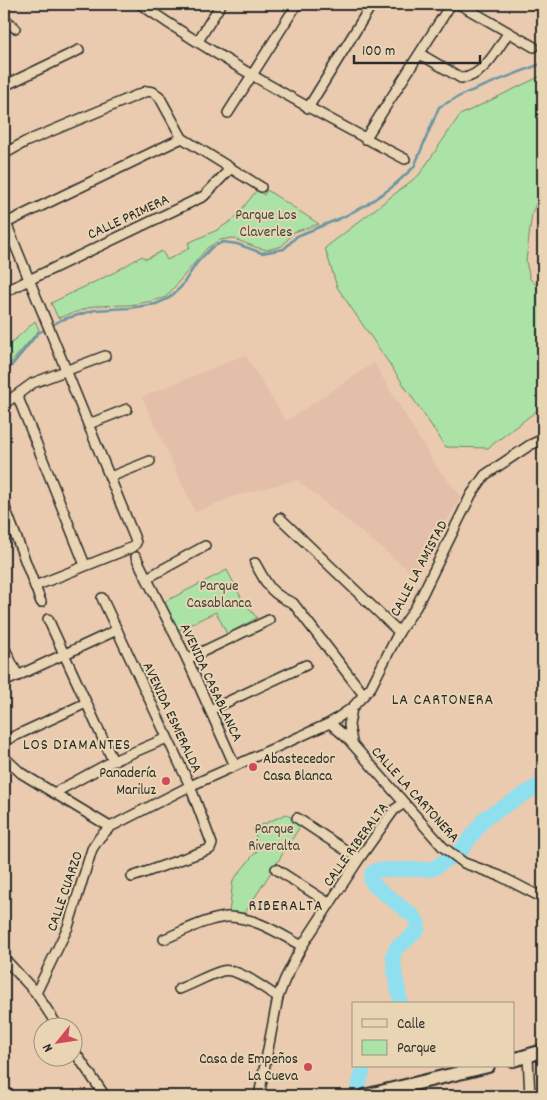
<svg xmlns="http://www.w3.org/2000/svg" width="547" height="1100" font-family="Dekko,sans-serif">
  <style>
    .built { fill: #e3bea9 }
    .green { fill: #abe2a5; stroke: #6b8668 }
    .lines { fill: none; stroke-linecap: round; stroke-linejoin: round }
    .stream { stroke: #6897a0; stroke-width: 2.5 }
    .river { stroke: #90dfee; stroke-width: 15 }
    .street-casing { stroke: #2b2b2b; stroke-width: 12 }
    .secondary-casing { stroke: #2b2b2b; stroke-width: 16 }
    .street { stroke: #e9d5b3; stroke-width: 9 }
    .secondary { stroke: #e9d5b3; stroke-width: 12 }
    .poi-dot { fill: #d1495b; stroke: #e9d5b3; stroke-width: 2 }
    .labels { text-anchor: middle; stroke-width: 4; stroke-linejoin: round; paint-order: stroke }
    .park-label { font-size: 15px; fill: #3e463d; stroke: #e9d5b3 }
    .street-label { font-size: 15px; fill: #2b2b2b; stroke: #e9d5b3 }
    .poi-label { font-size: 15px; fill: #2b2b2b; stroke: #e9d5b3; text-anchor: end }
    .neighbourhood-label { font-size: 16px; letter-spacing: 1px; fill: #2b2b2b; stroke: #e9d5b3 }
  </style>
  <rect width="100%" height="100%" fill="#eacbb0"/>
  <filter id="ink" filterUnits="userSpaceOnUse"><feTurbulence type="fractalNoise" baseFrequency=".02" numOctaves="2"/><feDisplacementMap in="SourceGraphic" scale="10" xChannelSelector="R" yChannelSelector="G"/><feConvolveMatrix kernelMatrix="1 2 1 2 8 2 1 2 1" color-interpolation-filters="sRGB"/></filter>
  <g filter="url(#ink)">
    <path class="built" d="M245,355L286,421L374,363L435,465L461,496L416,576L297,480L238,495L195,512L142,397Z"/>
    <g class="green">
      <path d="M543,75V188L532,213L526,261L530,279L543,291V406L488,448L446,447L337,287L325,248L419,175L460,115Z"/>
      <path d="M257,190L264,195L267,190L319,224L294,232L282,246L267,250L255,247L232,238L220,240L207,248L166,297L153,301L129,305L94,306L58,318L51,303L115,272L142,256L146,259L162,251L167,260L190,248L188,243L217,230L234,219Z"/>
      <path d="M35,321L39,330L4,371V350Z"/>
      <path d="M227,570L243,601L257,618L227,634L216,612L176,631L162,603Z"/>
      <path d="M286,814L301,825L243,916L229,913L233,880L260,847L253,829Z"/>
    </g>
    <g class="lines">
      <g class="stream">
        <path d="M51,326L61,320L95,310L129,308L156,304L169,298L181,287L196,264L211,248L223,242L237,244L262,253L284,249L297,236L341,218L366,205L391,188L414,167L439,107L466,93L543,63"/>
        <path d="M4,375L38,333L46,329"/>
      </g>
      <g class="river">
        <path d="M401,1004L395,974L393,955L397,947L406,941L418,929V923L413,916L375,886L371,881L372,873L377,870L433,869L462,849L485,818L543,783"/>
        <path d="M356,1096L364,1066"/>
      </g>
      <defs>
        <g id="street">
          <path d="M140,4C224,62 315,112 405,159"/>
          <path d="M459,4L534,47"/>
          <path d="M4,18L15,28"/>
          <path d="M198,41L221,4"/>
          <path d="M420,54L461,78C482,78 498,49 508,33"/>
          <path d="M4,86L79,50"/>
          <path d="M308,108L372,4"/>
          <path d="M228,113L297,4"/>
          <path d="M365,139L451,4"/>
          <path d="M4,154L25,142L147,91L153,92L159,96L182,138L261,187"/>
          <path d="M4,218L135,539L136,543L133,547L35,586"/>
          <path d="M4,224L182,138"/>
          <path d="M4,292L204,196L230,169"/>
          <path d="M17,395L85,565"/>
          <path d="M4,404L33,383L105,356"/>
          <path d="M89,424L127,409"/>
          <path d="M110,477L150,461"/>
          <path d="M4,505L41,602"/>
          <path d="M280,518L399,632"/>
          <path d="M136,557L187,659L235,766"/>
          <path d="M255,563C267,584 269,593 293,603L364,695"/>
          <path d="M147,578L205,546"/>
          <path d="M102,598L190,786L212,844L210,849L132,877"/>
          <path d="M48,619L113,761"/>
          <path d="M4,647L18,676"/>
          <path d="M187,659L269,620"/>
          <path d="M4,682L117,630"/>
          <path d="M210,710L306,665"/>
          <path d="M330,723L348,739L443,847L464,863L500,876L543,898"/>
          <path d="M4,741L86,703"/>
          <path d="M352,742L349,725L352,708"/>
          <path d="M4,757L21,773L110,827"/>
          <path d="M54,793L113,761L167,738"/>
          <path d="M297,818L359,859"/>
          <path d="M276,869L330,904"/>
          <path d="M164,939C184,931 205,919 227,917C253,916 280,934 302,946"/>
          <path d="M4,958L36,993L59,1028"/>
          <path d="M179,989C193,984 208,975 222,971C237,967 265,989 278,997"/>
          <path d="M36,993L68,927L92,849L100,837L110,827L143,810L190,786L330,723L352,708L371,687L399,632L416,607L471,495L485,475L530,445L543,439"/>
          <path d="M72,1048L105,1096"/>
          <path d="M528,1057L530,1096"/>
          <path d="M259,1096L278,997L285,979L302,946L359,859L394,810L404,803"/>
        </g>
        <g id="secondary">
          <path d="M513,1060L543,1051"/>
          <path d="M364,1096L488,1066"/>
        </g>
      </defs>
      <use href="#street" class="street-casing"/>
      <use href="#secondary" class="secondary-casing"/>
      <use href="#street" class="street"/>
      <use href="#secondary" class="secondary"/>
    </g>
  </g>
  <g class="poi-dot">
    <circle cx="253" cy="767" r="5"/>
    <circle cx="166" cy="781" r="5"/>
    <circle cx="308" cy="1067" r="5"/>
  </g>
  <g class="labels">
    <g class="park-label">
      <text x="266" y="219">Parque Los<tspan x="266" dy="17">Claverles</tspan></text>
      <text x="219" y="590">Parque<tspan x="219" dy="17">Casablanca</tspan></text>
      <text x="274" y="833">Parque<tspan x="274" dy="17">Riveralta</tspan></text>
    </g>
    <g class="street-label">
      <text transform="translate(128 216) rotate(-25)" y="5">CALLE PRIMERA</text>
      <text transform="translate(418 568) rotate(-62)" y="5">CALLE LA AMISTAD</text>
      <text transform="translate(212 682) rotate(65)" y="5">AVENIDA CASABLANCA</text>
      <text transform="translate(173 717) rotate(65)" y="5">AVENIDA ESMERALDA</text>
      <text transform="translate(416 794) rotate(48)" y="5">CALLE LA CARTONERA</text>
      <text transform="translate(355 844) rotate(-54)" y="5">CALLE RIBERALTA</text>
      <text transform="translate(64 891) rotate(-71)" y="5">CALLE CUARZO</text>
    </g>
    <g class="poi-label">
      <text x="263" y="763" text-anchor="start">Abastecedor<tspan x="263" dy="17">Casa Blanca</tspan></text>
      <text x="156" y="777">Panadería<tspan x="156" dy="17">Mariluz</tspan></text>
      <text x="298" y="1063">Casa de Empeños<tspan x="298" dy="17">La Cueva</tspan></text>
    </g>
    <g class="neighbourhood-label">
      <text x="443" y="704">LA CARTONERA</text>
      <text x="77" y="749">LOS DIAMANTES</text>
      <text x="286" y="910">RIBERALTA</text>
    </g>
  </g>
  <rect width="547" height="1100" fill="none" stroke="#e9d5b3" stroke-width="20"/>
  <rect x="10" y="10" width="527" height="1080" fill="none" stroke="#2b2b2b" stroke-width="2" filter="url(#ink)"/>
  <rect x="352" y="1002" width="162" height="65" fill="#e9d5b3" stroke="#9d917d"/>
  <rect x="362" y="1019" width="25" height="8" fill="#e9d5b3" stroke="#9d917d"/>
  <text x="397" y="1028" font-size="15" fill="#2b2b2b">Calle</text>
  <rect x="362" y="1040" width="25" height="15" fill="#abe2a5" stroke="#9d917d"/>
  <text x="397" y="1052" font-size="15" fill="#2b2b2b">Parque</text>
  <g transform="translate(58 1042) rotate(240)"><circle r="24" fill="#e9d5b3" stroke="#9d917d"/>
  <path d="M0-4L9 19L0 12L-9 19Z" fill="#d1495b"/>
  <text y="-8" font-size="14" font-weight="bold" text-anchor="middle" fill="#2b2b2b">N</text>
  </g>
  <path d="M354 55v8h126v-8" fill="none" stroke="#2b2b2b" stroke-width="2.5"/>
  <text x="362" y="55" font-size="15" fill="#2b2b2b" stroke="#e9d5b3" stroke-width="4" paint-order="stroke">100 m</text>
</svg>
